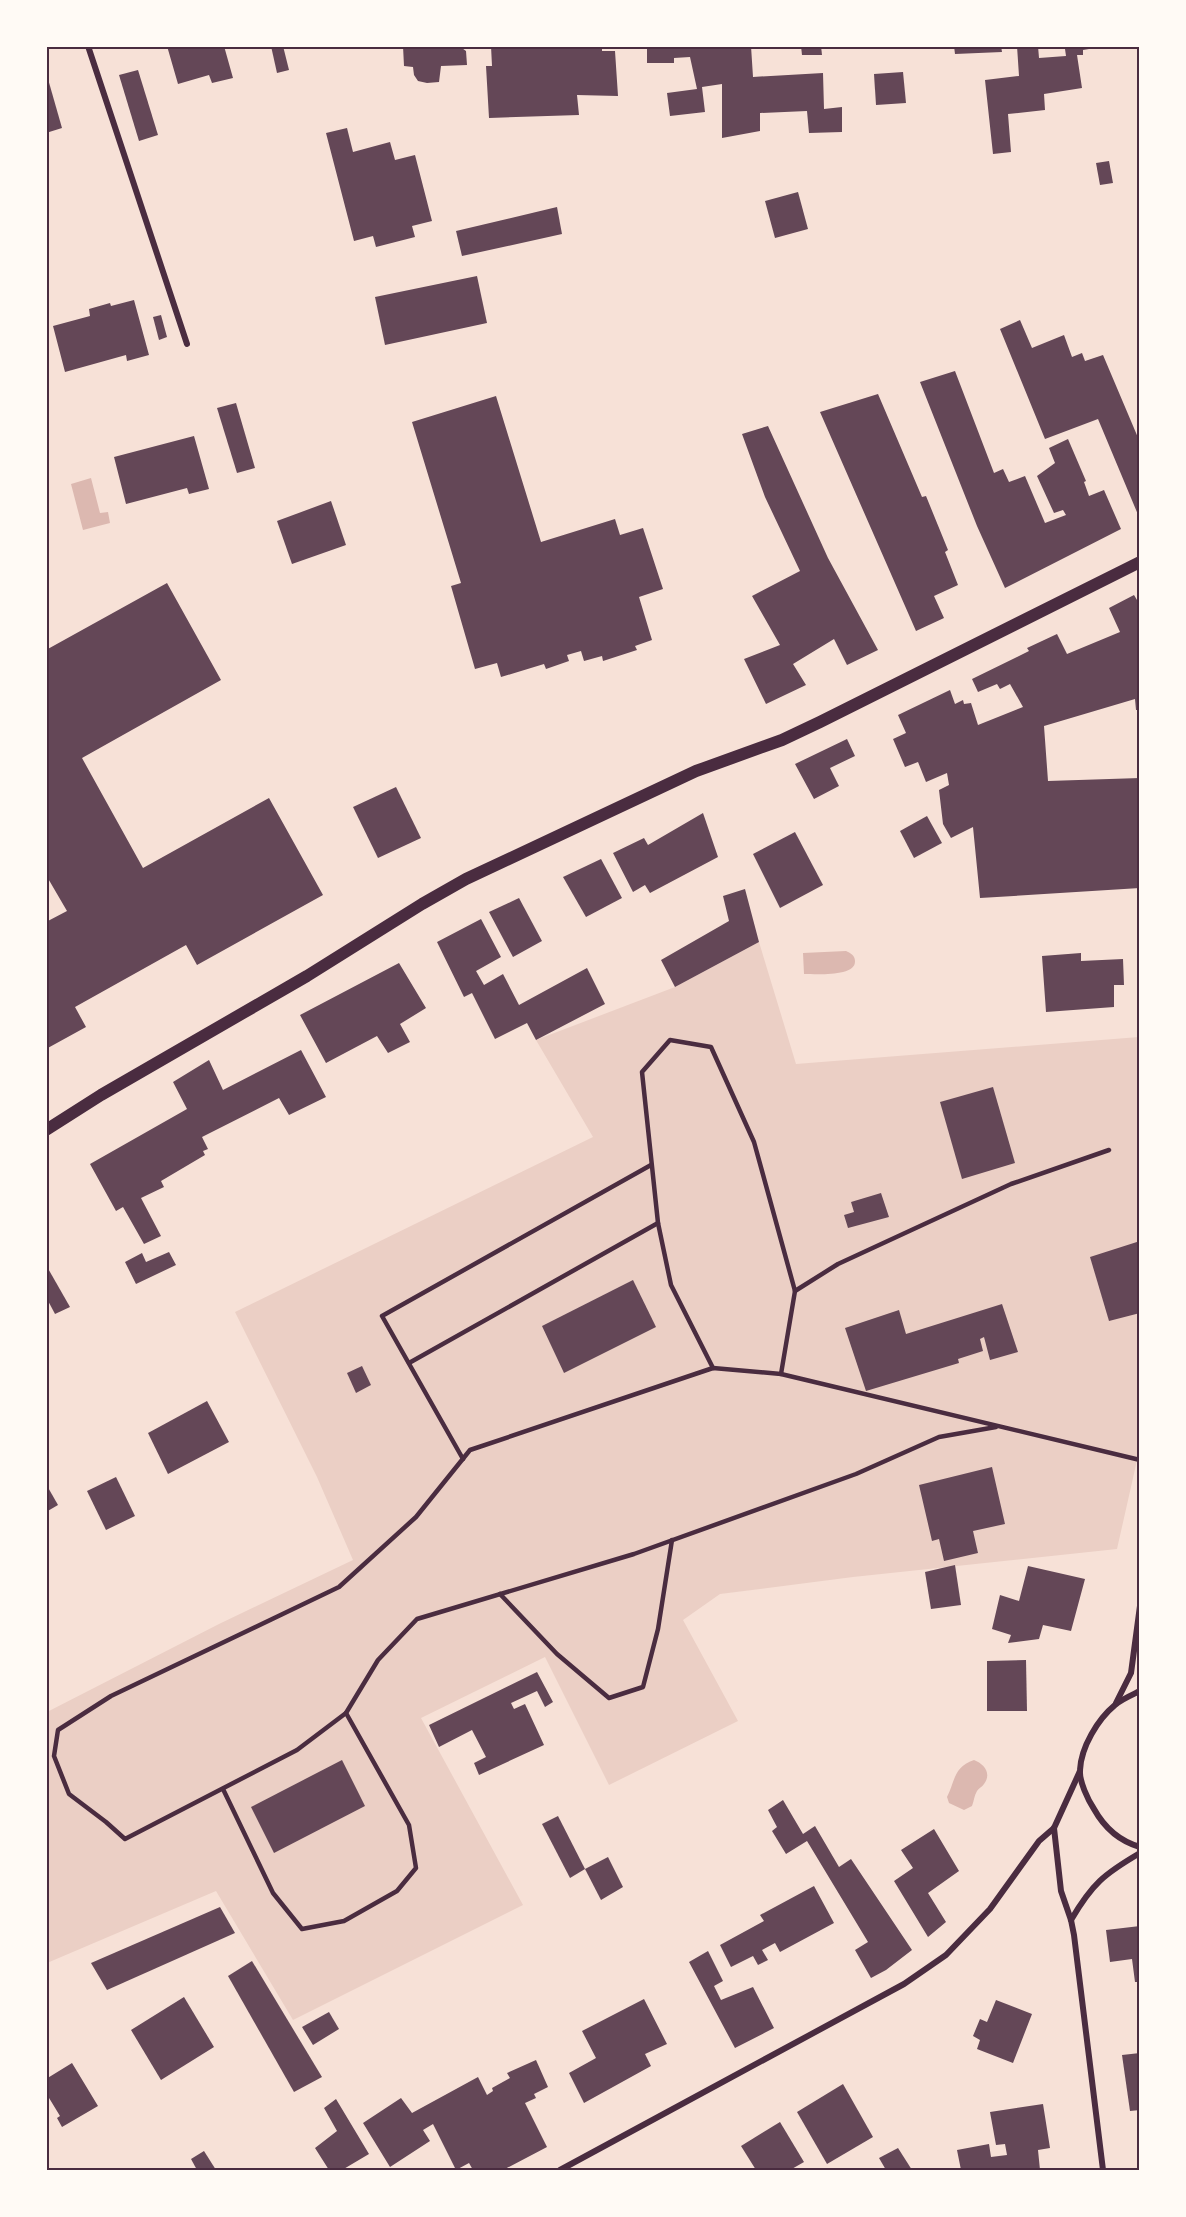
<svg xmlns="http://www.w3.org/2000/svg" width="1186" height="2217" font-family="Commissioner,sans-serif">
  <style>
    .green { fill: #ebcfc5 }
    .water { fill: #dcb8b0 }
    .building { fill: #644757 }
    .lines { fill: none; stroke-linecap: round; stroke-linejoin: round }
    .service { stroke: #4a2c40; stroke-width: 4.5 }
    .minor { stroke: #4a2c40; stroke-width: 6 }
    .secondary { stroke: #4a2c40; stroke-width: 12 }
    .neatline { fill: none; stroke: #4a2c40; stroke-width: 2 }
  </style>
  <rect width="100%" height="100%" fill="#f7e1d7"/>
  <path class="green" d="M759,942L796,1064L1139,1037L1140,1447L1117,1549L853,1577L720,1594L683,1620L738,1721L609,1785L545,1657L421,1718L523,1905L293,2020L216,1891L47,1963V1712L219,1624L353,1560L317,1477L235,1312L593,1137L536,1040L675,987Z"/>
  <g class="water">
    <path d="M91,478L100,513L108,512L110,523L83,530L71,484Z"/>
    <path d="M846,951C850,953 855,955 855,961C856,977 816,974 804,974L803,953Z"/>
    <path d="M974,1760C984,1764 992,1773 984,1784C982,1787 979,1788 977,1791C974,1796 974,1801 972,1806L964,1810L949,1803L947,1797C955,1782 953,1767 974,1760Z"/>
  </g>
  <g class="building">
    <path d="M167,46H224L233,78L212,83L209,75L178,84Z"/>
    <path d="M271,46H283L289,70L277,73Z"/>
    <path d="M403,46H459L466,51L467,65L441,66L439,82L427,83L418,81L414,75L413,67L404,66Z"/>
    <path d="M491,46H602V51H615L618,96L577,95L579,115L489,118L486,66H492Z"/>
    <path d="M647,46H751L753,77L823,73L824,109L842,107V132L809,133L807,111L760,113V131L722,138V84L702,87L705,112L670,116L667,93L697,89L690,57L674,58V63H647Z"/>
    <path d="M801,46H821L822,55H802Z"/>
    <path d="M954,46H1001L1002,52L955,54Z"/>
    <path d="M1017,46H1038L1039,58L1066,56L1065,49L1075,46L1095,48L1083,50V55H1077L1082,88L1044,94L1045,110L1008,114L1011,152L993,154L985,80L1019,76Z"/>
    <path d="M138,70L158,135L139,141L119,75Z"/>
    <path d="M46,72L62,128L46,133Z"/>
    <path d="M903,72L906,103L876,105L874,74Z"/>
    <path d="M347,128L353,152L390,142L395,160L415,155L432,221L412,226L415,237L376,247L373,236L354,241L326,133Z"/>
    <path d="M1109,161L1113,183L1100,185L1096,163Z"/>
    <path d="M798,192L808,229L775,238L765,201Z"/>
    <path d="M557,207L562,234L462,256L456,231Z"/>
    <path d="M477,276L487,323L385,345L375,297Z"/>
    <path d="M134,300L149,355L127,361L126,355L65,372L53,326L90,316L89,309L110,303L111,306Z"/>
    <path d="M161,315L167,337L159,340L153,317Z"/>
    <path d="M1020,320L1032,348L1064,335L1072,357L1082,353L1085,361L1103,355L1139,440V517L1098,419L1045,439L1000,329Z"/>
    <path d="M955,371L994,473L1003,469L1009,482L1025,476L1045,523L1066,515L1063,510L1054,513L1037,476L1055,463L1049,448L1068,439L1086,481L1084,482L1089,496L1104,490L1121,529L1005,588L977,526L920,382Z"/>
    <path d="M878,394L922,497L926,496L948,550L945,552L958,585L934,596L944,618L916,631L820,412Z"/>
    <path d="M496,396L541,542L615,519L620,535L643,528L663,589L639,597L652,640L635,646L637,650L603,661L602,656L584,661L581,651L567,655L569,661L546,669L544,664L501,677L497,663L475,669L451,586L461,583L412,422Z"/>
    <path d="M236,403L255,468L237,473L217,408Z"/>
    <path d="M768,426L828,558L878,650L847,665L834,639L793,664L806,685L766,704L744,659L780,645L752,596L800,571L765,497L742,434Z"/>
    <path d="M194,436L209,489L189,494L187,488L126,504L114,457Z"/>
    <path d="M331,501L346,545L292,564L277,521Z"/>
    <path d="M167,583L221,680L82,758L143,868L269,798L323,895L197,965L186,945L75,1007L86,1027L46,1049V922L67,911L46,875V650Z"/>
    <path d="M1134,595L1140,605V710H1136L1135,699L1044,726L1048,781L1140,778V888L980,898L973,827L951,838L943,824L939,790L949,785L947,773L926,782L918,762L905,767L893,739L906,733L898,715L950,690L955,704L963,700L964,704L971,703L978,725L1023,707L1010,684L1000,689L997,684L978,692L972,679L1029,651L1027,648L1057,634L1067,654L1120,632L1109,608Z"/>
    <path d="M847,739L855,756L830,768L839,786L814,799L795,764Z"/>
    <path d="M396,787L421,838L378,858L353,807Z"/>
    <path d="M703,813L718,857L650,893L645,885L633,892L613,853L644,838L648,845Z"/>
    <path d="M927,816L942,843L914,858L900,831Z"/>
    <path d="M795,832L823,885L780,908L753,854Z"/>
    <path d="M601,859L622,898L586,917L563,877Z"/>
    <path d="M745,889L759,942L675,987L661,960L729,921L723,896Z"/>
    <path d="M519,898L542,941L513,957L489,912Z"/>
    <path d="M481,919L501,957L476,971L484,985L503,974L519,1005L587,968L605,1004L536,1040L527,1023L495,1039L472,993L464,997L437,942Z"/>
    <path d="M1081,953V961L1123,959L1124,985H1114V1007L1046,1012L1042,956Z"/>
    <path d="M399,963L426,1008L400,1024L410,1042L388,1053L377,1036L326,1063L300,1015Z"/>
    <path d="M301,1050L326,1097L289,1115L279,1098L202,1137L208,1149L203,1151L205,1155L161,1181L164,1187L141,1198L161,1236L144,1244L123,1207L116,1211L90,1164L187,1109L173,1082L209,1060L223,1090Z"/>
    <path d="M993,1087L1015,1163L962,1179L940,1102Z"/>
    <path d="M881,1193L889,1217L848,1228L844,1215L854,1212L851,1202Z"/>
    <path d="M1140,1241V1313L1109,1321L1090,1257Z"/>
    <path d="M169,1252L176,1265L136,1284L125,1262L142,1253L146,1262Z"/>
    <path d="M46,1265L70,1307L55,1314L46,1297Z"/>
    <path d="M633,1280L656,1327L564,1373L542,1326Z"/>
    <path d="M1002,1304L1018,1352L990,1360L984,1337L980,1339L983,1351L958,1359L959,1363L866,1391L845,1328L899,1310L906,1334Z"/>
    <path d="M362,1366L371,1385L356,1393L347,1373Z"/>
    <path d="M207,1401L229,1442L168,1474L148,1433Z"/>
    <path d="M992,1467L1005,1524L973,1531L978,1553L944,1561L939,1539L932,1541L919,1485Z"/>
    <path d="M116,1477L135,1516L106,1530L87,1491Z"/>
    <path d="M46,1484L58,1505L46,1512Z"/>
    <path d="M955,1565L961,1605L931,1609L925,1572Z"/>
    <path d="M1028,1566L1085,1579L1071,1631L1043,1625L1039,1639L1008,1643L1011,1635L992,1629L1000,1595L1019,1601Z"/>
    <path d="M1026,1660L1027,1711H987V1661Z"/>
    <path d="M537,1672L553,1702L545,1707L537,1691L511,1703L514,1709L525,1704L544,1745L479,1775L474,1763L486,1757L472,1730L439,1747L429,1725Z"/>
    <path d="M342,1760L365,1806L274,1853L251,1807Z"/>
    <path d="M783,1800L803,1834L815,1826L839,1867L851,1859L912,1950L886,1970L871,1978L855,1950L868,1942L807,1841L786,1854L772,1831L777,1827L768,1810Z"/>
    <path d="M558,1816L585,1869L570,1878L542,1824Z"/>
    <path d="M934,1829L959,1871L928,1893L946,1922L928,1937L894,1881L913,1868L901,1850Z"/>
    <path d="M608,1857L623,1887L601,1900L585,1869Z"/>
    <path d="M814,1886L834,1923L780,1952L775,1943L762,1950L768,1960L758,1965L753,1956L731,1967L720,1945L764,1921L760,1915Z"/>
    <path d="M220,1907L235,1933L107,1990L91,1963Z"/>
    <path d="M1140,1926V1982H1135L1132,1959L1110,1962L1106,1930Z"/>
    <path d="M708,1951L723,1981L714,1986L721,2000L753,1987L774,2028L735,2048L689,1962Z"/>
    <path d="M252,1961L322,2077L294,2092L228,1976Z"/>
    <path d="M184,1997L214,2047L161,2080L131,2030Z"/>
    <path d="M644,1999L667,2044L645,2054L651,2066L584,2103L569,2073L596,2058L582,2031Z"/>
    <path d="M996,2000L1032,2014L1013,2063L977,2049L980,2040L973,2036L980,2019L987,2022Z"/>
    <path d="M329,2012L339,2029L313,2045L302,2027Z"/>
    <path d="M1140,2053V2110L1130,2111L1122,2055Z"/>
    <path d="M536,2060L548,2087L534,2094L536,2098L525,2103L547,2147L503,2170H473L469,2163L456,2170L433,2124L423,2130L430,2141L390,2167L363,2123L401,2098L412,2113L478,2077L487,2095L493,2091L492,2088L510,2078L507,2073Z"/>
    <path d="M72,2063L98,2106L62,2127L57,2118L60,2116L46,2093V2079Z"/>
    <path d="M843,2084L873,2137L827,2164L797,2112Z"/>
    <path d="M336,2099L369,2154L342,2170H329L315,2148L337,2131L324,2108Z"/>
    <path d="M1043,2104L1050,2148L1038,2150L1040,2170H961L957,2150L989,2144L991,2157L1007,2155L1005,2144L996,2145L990,2112Z"/>
    <path d="M780,2122L804,2162L790,2170H756L741,2146Z"/>
    <path d="M898,2148L912,2170H886L879,2158Z"/>
    <path d="M204,2151L216,2170H197L191,2159Z"/>
  </g>
  <g class="lines">
    <g class="service">
      <path d="M795,1291L838,1264L1011,1184L1109,1150"/>
      <path d="M409,1363L658,1223"/>
      <path d="M713,1368L671,1285L658,1223L642,1072L670,1040L711,1047L754,1142L795,1291L781,1374"/>
      <path d="M996,1427L939,1437L856,1474L634,1554L417,1619L378,1660L346,1713L297,1750L125,1839L106,1822L69,1794L54,1756L58,1730L111,1696L339,1587L416,1517L470,1450L713,1368L781,1374L1140,1460"/>
      <path d="M463,1459L382,1316L651,1165"/>
      <path d="M500,1594L557,1654L609,1698L643,1687L658,1629L672,1540"/>
      <path d="M223,1789L273,1893L302,1929L344,1921L397,1891L416,1868L409,1825L346,1713"/>
    </g>
    <g class="minor">
      <path d="M88,46L187,344"/>
      <path d="M1140,1691C1132,1695 1122,1699 1115,1705C1098,1719 1081,1747 1080,1770C1079,1781 1088,1800 1094,1809C1104,1827 1119,1841 1140,1847"/>
      <path d="M1116,1703L1131,1673L1140,1606"/>
      <path d="M1054,1828L1061,1891L1071,1920L1074,1935L1103,2170"/>
      <path d="M1071,1920C1092,1884 1104,1874 1140,1853"/>
      <path d="M560,2170L904,1984L946,1955L990,1909L1039,1841L1054,1828L1080,1771"/>
    </g>
    <path class="secondary" d="M46,1130L101,1095L307,976L422,904L466,879L696,771L782,740L820,722L1140,562"/>
  </g>
  <rect width="1186" height="2217" fill="none" stroke="#fffaf5" stroke-width="96"/>
  <rect x="48" y="48" width="1090" height="2121" class="neatline"/>
</svg>
